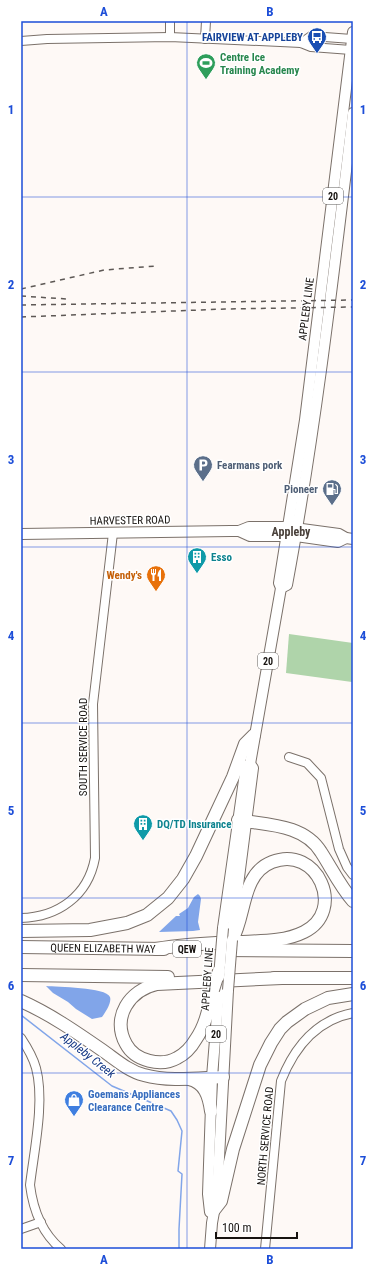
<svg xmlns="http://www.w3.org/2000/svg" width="374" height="1270" font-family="'Roboto Condensed',sans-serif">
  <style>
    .green { fill: #afd4aa }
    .water { fill: #81a5e9 }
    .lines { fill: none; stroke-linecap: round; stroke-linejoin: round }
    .stream { stroke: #81a5e9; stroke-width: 1.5 }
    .minor-casing { stroke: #7b716a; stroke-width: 10 }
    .major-casing { stroke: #7b716a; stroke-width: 12 }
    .highway-casing { stroke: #7b716a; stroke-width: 14 }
    .minor { stroke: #fff; stroke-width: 8 }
    .major { stroke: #fff; stroke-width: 10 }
    .highway { stroke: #fff; stroke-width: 12 }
    .rail { stroke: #5d5855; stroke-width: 1.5; stroke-dasharray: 5 5; stroke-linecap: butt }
    .major-bridge-casing { stroke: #7b716a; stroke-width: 12; stroke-linecap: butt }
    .highway-bridge-casing { stroke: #7b716a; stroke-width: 14; stroke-linecap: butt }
    .major-bridge { stroke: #fff; stroke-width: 10 }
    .highway-bridge { stroke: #fff; stroke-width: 12 }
    .grid { fill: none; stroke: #1d4ed8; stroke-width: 1; stroke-opacity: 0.55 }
    .labels { text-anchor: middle; stroke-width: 3; stroke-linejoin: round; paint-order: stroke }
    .shield { fill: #fff; stroke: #5d5a58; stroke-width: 1 }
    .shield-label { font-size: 10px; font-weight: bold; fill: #171310 }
    .transit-label { font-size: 11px; font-weight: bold; fill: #164399; stroke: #fff; text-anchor: end }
    .leisure-label { font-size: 11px; font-weight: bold; fill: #27864d; stroke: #fff; text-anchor: start }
    .street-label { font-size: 11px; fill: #171310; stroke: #fff }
    .service-label { font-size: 11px; font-weight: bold; fill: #4e5e75; stroke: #fff; text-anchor: start }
    .culture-label { font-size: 11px; font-weight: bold; fill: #0d838f; stroke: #fff; text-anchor: start }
    .food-label { font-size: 11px; font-weight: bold; fill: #c56008; stroke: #fff; text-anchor: end }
    .shop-label { font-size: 11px; font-weight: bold; fill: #366cbe; stroke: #fff; text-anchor: start }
    .neighbourhood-label { font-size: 12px; font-weight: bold; fill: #49403a; stroke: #fff }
    .water-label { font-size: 12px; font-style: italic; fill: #123583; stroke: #fff }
    .neatline { fill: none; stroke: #1d4ed8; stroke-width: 1.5 }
    .grid-label { font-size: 13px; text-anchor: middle; font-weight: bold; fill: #1d4ed8 }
  </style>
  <rect width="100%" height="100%" fill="#fef9f6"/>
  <path class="green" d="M289,634L353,643L352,682L286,673Z"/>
  <g class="water">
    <path d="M198,894L200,896L201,899L198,922L200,930L193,931L159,932L176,916H180L179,914L188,908L194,897Z"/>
    <path d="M46,986C57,987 106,987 110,997C112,1003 105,1013 102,1017L92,1019L76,1009L68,1002L53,993Z"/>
  </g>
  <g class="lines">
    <path class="stream" d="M21,1015L112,1086L171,1111L177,1120L182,1131L178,1171L182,1174L179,1229V1249"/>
    <defs>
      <g id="minor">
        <path d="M170,37V21"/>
        <path d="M205,39L206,21"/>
        <path d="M21,41L47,39L170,37L301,43L311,47L351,50"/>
        <path d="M301,43L311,36L352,39"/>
        <path d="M289,757L307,763L321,778L339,849L347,867L353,875"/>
        <path d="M21,918C58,917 88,896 95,858L93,704L113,533"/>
        <path d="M21,1038C27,1047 33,1057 36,1068C45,1101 34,1151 30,1185C33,1209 42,1233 61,1249"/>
        <path d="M21,1229L41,1222"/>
        <path d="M265,1249L281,1081C294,1048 316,1020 353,1013"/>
      </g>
      <g id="major">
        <path d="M239,531L249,527H287L339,534L346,538L353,539"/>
        <path d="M21,534L231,531H239L250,536H296L338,542L346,538"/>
        <path d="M281,588L287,585C316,429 334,271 353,113"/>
        <path d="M223,928L246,766L250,764L281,588L279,583L305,420L353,32"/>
        <path d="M232,932L253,768L250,764"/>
        <path d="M210,1212L208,1194L212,1077L219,990"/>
        <path d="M210,1249L212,1223L217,1195L228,990"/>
      </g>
      <g id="highway">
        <path d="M238,820C267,825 304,824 321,852C332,869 340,886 353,901"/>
        <path d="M21,931L90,930L127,923L147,915L168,898L183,879L196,856L233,777L245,744L254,735"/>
        <path id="s1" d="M21,947L164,949"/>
        <path d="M156,949C184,944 211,943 238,942C260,941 284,942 304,932C347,911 317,844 272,862C241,874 246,916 232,940"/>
        <path d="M224,950L353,951"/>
        <path d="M21,975L168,977"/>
        <path d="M274,978H353"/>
        <path d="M213,990C209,1007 206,1025 196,1039C192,1046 185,1054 177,1058C161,1067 135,1061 126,1044C111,1017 130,990 157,984L282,978"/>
        <path d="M21,1001C50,1014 76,1032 102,1050C115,1059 128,1071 144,1075C169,1082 198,1078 223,1077"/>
        <path d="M189,1079C205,1083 209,1096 211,1111"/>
        <path d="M214,1210L221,1201L233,1149L260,1065L271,1043L280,1029L287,1022L305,1009L328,998L353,994"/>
      </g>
    </defs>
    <use href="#minor" class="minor-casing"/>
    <use href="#major" class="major-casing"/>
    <use href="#highway" class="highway-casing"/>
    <use href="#minor" class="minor"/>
    <use href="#major" class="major"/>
    <use href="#highway" class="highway"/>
    <g class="rail">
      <path d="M21,289L104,270L156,266"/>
      <path d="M21,296L67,299"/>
      <path d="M21,305L353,300"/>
      <path d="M21,317L225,309L353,307"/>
    </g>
    <defs>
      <g id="major-bridge">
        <path d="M219,977L223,928"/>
        <path d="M228,990L232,940"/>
      </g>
      <path id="highway-bridge" d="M213,990L219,971"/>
    </defs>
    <use href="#major-bridge" class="major-bridge-casing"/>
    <use href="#highway-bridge" class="highway-bridge-casing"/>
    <use href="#major-bridge" class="major-bridge"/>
    <use href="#highway-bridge" class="highway-bridge"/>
  </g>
  <path class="grid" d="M187,21V1249M21,197H353M21,372H353M21,547H353M21,723H353M21,898H353M21,1073H353"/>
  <defs>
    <symbol id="bus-pin" viewBox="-11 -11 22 30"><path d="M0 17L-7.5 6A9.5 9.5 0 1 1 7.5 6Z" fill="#1a4fb4" stroke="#fff"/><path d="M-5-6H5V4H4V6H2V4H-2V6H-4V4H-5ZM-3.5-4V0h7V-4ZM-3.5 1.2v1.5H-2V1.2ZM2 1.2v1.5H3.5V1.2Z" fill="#fff"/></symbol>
    <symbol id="stadium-pin" viewBox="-11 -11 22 30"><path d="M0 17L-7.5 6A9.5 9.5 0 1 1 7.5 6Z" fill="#2e9e5b" stroke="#fff"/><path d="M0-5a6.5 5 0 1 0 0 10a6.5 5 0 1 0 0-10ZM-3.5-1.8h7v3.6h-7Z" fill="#fff"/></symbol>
    <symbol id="parking-pin" viewBox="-11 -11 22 30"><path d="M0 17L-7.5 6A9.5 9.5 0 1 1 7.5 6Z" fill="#5c6f8a" stroke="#fff"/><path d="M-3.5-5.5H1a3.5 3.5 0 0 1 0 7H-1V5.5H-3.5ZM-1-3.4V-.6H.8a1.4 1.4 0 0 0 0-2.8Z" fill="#fff"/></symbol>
    <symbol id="fuel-pin" viewBox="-11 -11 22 30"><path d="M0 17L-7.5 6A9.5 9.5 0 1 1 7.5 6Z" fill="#5c6f8a" stroke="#fff"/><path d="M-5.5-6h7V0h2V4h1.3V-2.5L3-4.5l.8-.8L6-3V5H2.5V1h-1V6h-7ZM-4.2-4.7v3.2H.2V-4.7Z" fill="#fff"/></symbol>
    <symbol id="building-pin" viewBox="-11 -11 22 30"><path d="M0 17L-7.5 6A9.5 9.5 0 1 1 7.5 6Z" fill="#0f9aa8" stroke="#fff"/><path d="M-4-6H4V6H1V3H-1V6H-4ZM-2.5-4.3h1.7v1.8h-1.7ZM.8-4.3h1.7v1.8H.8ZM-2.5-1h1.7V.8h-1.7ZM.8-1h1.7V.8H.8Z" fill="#fff"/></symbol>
    <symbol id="restaurant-pin" viewBox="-11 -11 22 30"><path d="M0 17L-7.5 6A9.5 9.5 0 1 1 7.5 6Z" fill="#e8710a" stroke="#fff"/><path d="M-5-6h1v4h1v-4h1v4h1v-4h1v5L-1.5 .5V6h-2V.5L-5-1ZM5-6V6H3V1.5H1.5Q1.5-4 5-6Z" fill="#fff"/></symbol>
    <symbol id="shop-pin" viewBox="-11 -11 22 30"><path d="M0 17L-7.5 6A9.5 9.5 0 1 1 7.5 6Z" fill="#3f7fe0" stroke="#fff"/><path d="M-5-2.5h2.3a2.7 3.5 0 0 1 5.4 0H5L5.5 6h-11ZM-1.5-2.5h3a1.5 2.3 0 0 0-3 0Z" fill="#fff"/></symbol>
  </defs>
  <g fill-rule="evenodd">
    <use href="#bus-pin" x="306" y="26" width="22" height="30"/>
    <use href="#stadium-pin" x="195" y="52" width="22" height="30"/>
    <use href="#parking-pin" x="192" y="454" width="22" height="30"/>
    <use href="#fuel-pin" x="321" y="478" width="22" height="30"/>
    <use href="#building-pin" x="186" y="546" width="22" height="30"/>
    <use href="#restaurant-pin" x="145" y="564" width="22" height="30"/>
    <use href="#building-pin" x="132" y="813" width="22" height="30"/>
    <use href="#shop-pin" x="63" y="1089" width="22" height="30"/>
  </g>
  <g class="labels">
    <g class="shield">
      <rect x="323" y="188" width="20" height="16" rx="3"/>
      <rect x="258" y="653" width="20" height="16" rx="3"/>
      <rect x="173" y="941" width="28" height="16" rx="3"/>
      <rect x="206" y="1026" width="20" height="16" rx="3"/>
    </g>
    <g class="shield-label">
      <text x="333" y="200">20</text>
      <text x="268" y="665">20</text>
      <text x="187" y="953">QEW</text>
      <text x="216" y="1038">20</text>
    </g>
    <g class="transit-label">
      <text x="303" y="41">FAIRVIEW AT APPLEBY</text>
    </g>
    <g class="leisure-label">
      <text x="220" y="61">Centre Ice<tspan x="220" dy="13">Training Academy</tspan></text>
    </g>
    <g class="street-label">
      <text transform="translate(306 309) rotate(-83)" y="4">APPLEBY LINE</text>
      <text transform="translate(130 520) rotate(-1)" y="4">HARVESTER ROAD</text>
      <text transform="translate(83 747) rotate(-90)" y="4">SOUTH SERVICE ROAD</text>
      <text dy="4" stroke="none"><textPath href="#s1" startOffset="82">QUEEN ELIZABETH WAY</textPath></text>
      <text transform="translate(207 979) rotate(-86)" y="4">APPLEBY LINE</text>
      <text transform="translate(265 1136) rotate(-85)" y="4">NORTH SERVICE ROAD</text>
    </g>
    <g class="service-label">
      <text x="217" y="469">Fearmans pork</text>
      <text x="318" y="493" text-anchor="end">Pioneer</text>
    </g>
    <g class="culture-label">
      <text x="211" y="561">Esso</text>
      <text x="157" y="828">DQ/TD Insurance</text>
    </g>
    <g class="food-label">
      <text x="142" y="579">Wendy's</text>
    </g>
    <g class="shop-label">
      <text x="88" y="1098">Goemans Appliances<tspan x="88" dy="13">Clearance Centre</tspan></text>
    </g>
    <g class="neighbourhood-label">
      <text x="291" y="536">Appleby</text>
    </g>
    <g class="water-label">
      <text transform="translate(88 1055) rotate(38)" y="4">Appleby Creek</text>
    </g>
  </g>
  <rect width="374" height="1270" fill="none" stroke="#ffffff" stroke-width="44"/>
  <path d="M216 1232v6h81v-6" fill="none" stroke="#171310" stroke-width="2"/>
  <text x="222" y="1232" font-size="12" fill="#171310" stroke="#ffffff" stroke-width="3" paint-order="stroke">100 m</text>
  <rect x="22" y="22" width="330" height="1226" class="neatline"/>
  <g class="grid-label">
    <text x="104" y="16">A</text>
    <text x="270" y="16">B</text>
    <text x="11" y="114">1</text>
    <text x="363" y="114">1</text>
    <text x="11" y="289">2</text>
    <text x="363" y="289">2</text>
    <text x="11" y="464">3</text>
    <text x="363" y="464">3</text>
    <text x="11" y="640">4</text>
    <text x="363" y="640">4</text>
    <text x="11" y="815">5</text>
    <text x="363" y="815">5</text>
    <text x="11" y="990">6</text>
    <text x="363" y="990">6</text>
    <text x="11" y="1165">7</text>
    <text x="363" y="1165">7</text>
    <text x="104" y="1264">A</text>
    <text x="270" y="1264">B</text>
  </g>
</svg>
